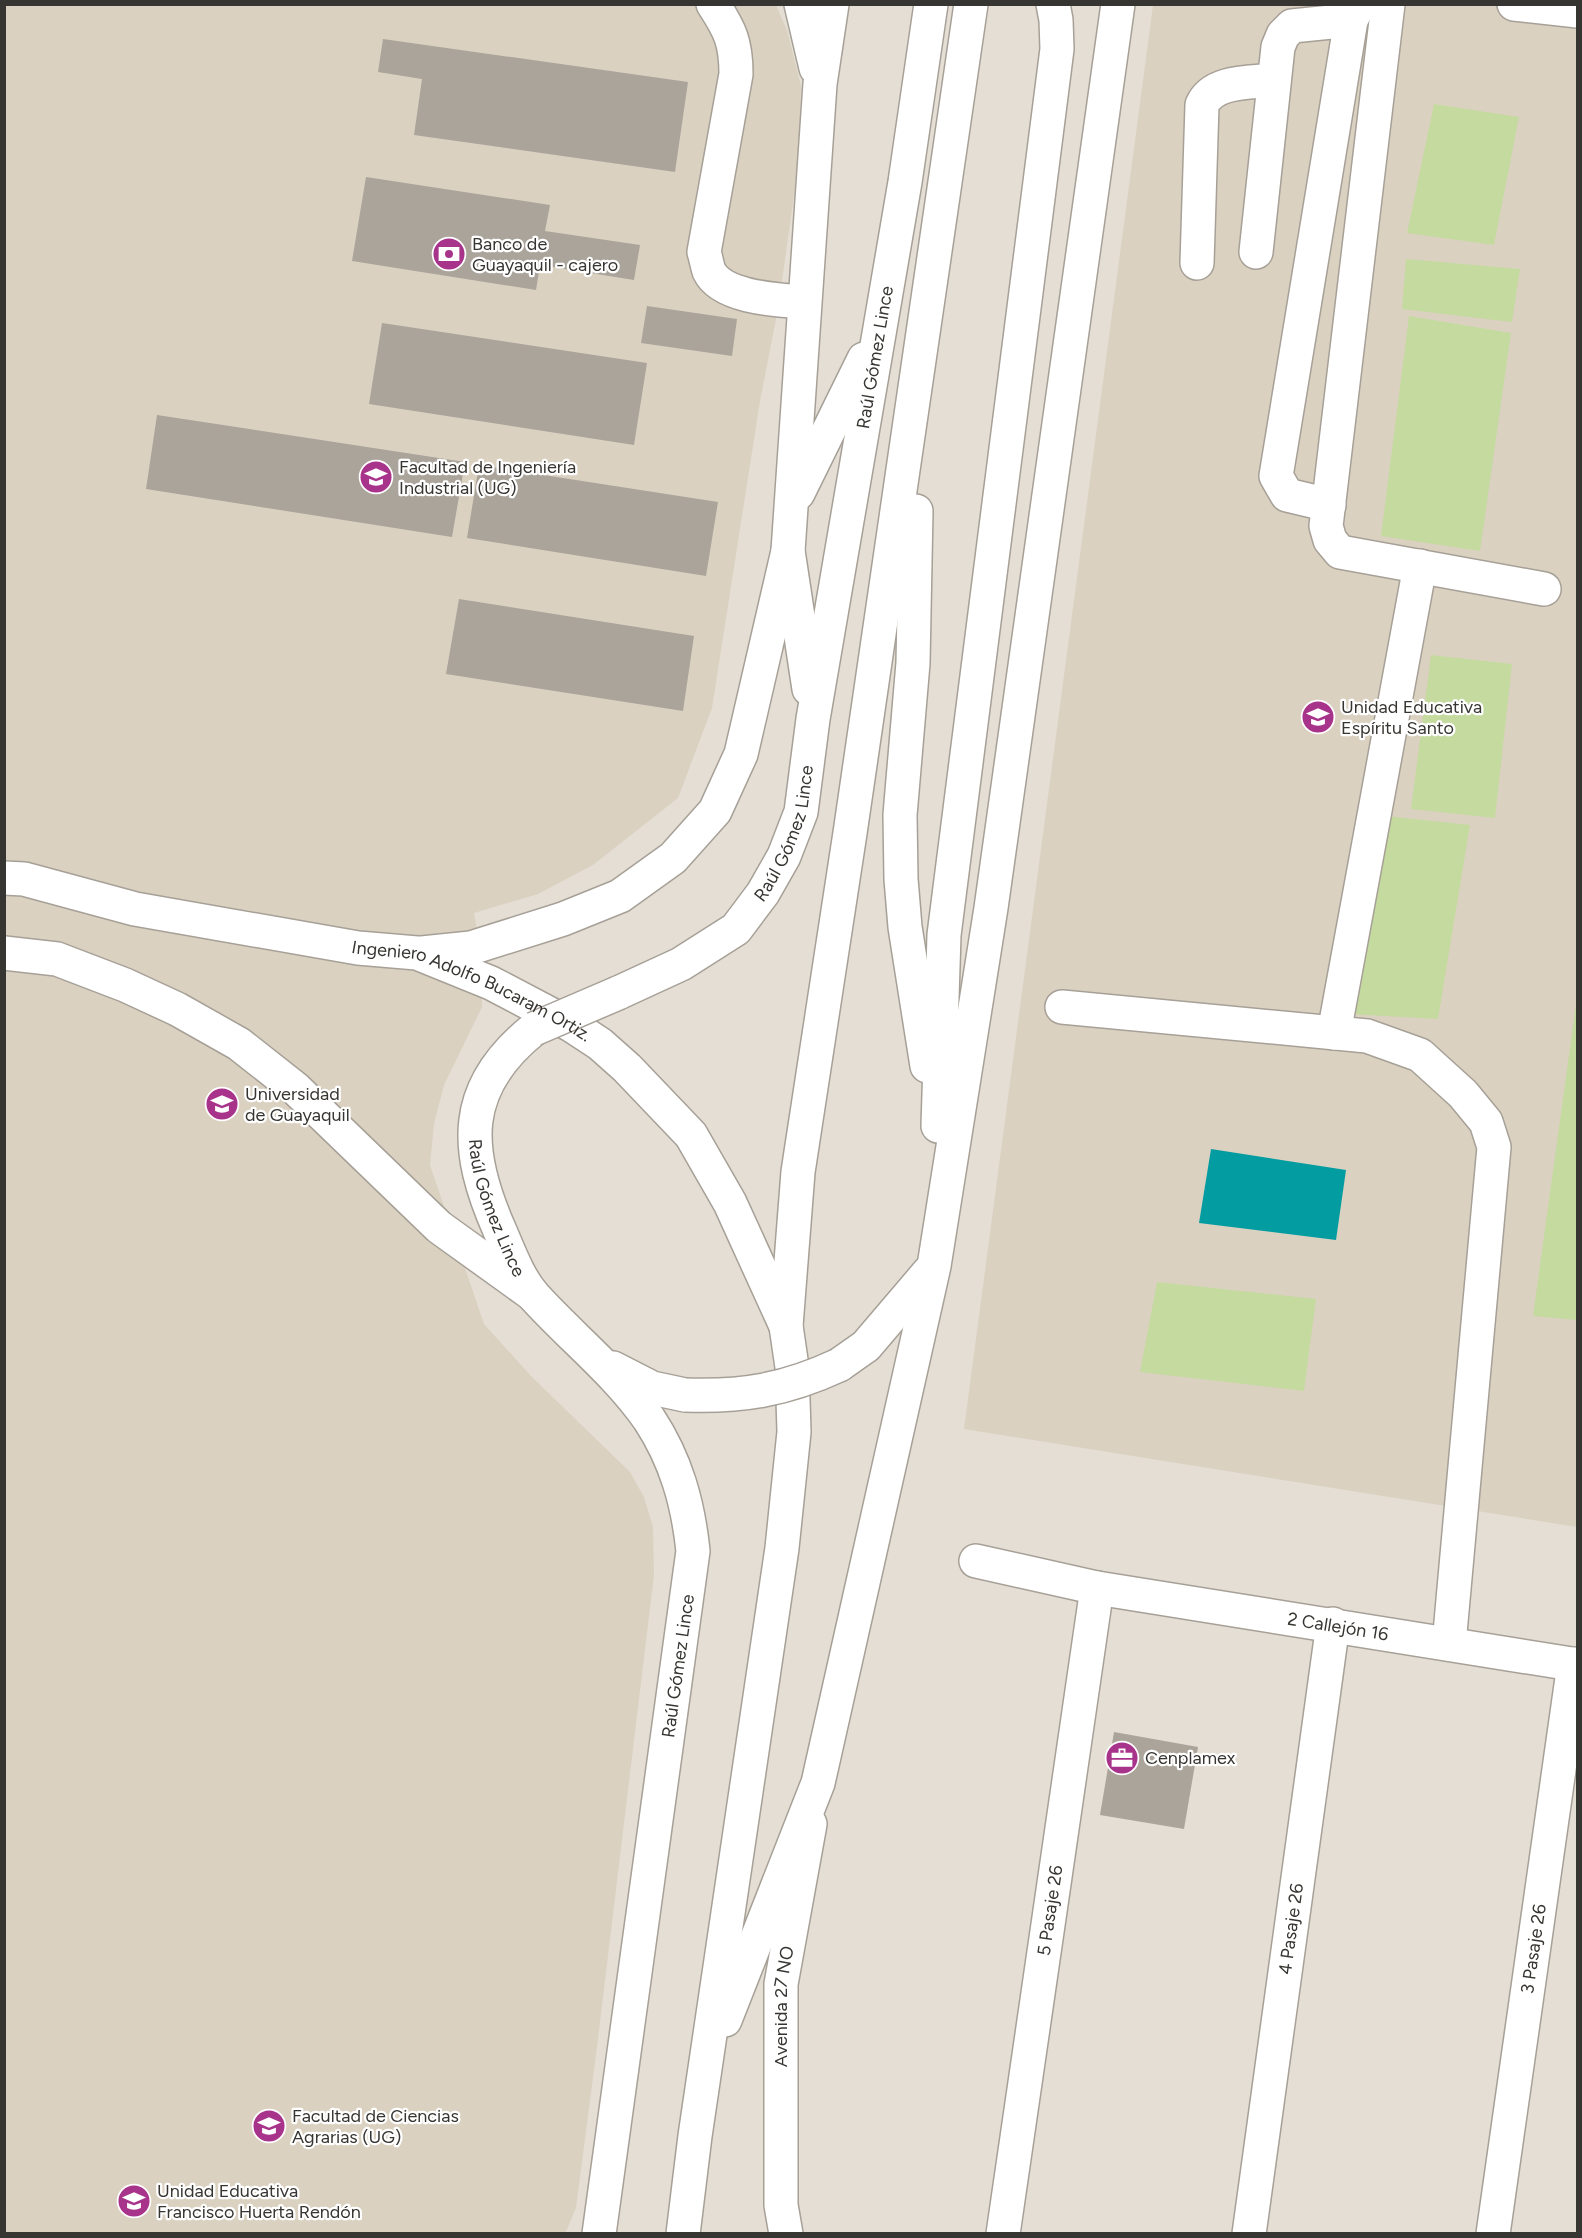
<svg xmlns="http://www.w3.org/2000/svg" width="1582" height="2238" font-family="Figtree,sans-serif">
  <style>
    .built { fill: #dbd1c1 }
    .green { fill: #c4da9f }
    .water { fill: #039ca1 }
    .building { fill: #aaa49b }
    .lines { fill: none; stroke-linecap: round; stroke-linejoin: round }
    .minor-casing { stroke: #a6a097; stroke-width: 36 }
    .major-casing { stroke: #a6a097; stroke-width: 36 }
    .minor { stroke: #fff; stroke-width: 33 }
    .major { stroke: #fff; stroke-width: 33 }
    .major-bridge-casing { stroke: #a6a097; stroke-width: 36; stroke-linecap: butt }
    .major-bridge { stroke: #fff; stroke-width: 33 }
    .labels { text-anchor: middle; stroke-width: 4.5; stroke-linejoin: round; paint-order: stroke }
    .poi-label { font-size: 18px; fill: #373531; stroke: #fff; text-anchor: start }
    .street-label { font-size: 18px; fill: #373531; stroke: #fff }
  </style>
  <rect width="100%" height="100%" fill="#e4ded4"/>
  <g class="built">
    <path d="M5,5H776L787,30L801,86L799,160L778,309L760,401L712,708L678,798L593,865L538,894L474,913L482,959V1007L444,1085L434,1124L430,1165L484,1324L531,1376L630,1472L644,1497L653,1527L654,1575L597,2047L576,2208L565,2234H5Z"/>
    <path d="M1153,5H1577V1527L964,1429Z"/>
  </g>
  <g class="green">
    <path d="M1434,104L1519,117L1494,245L1407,233Z"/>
    <path d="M1406,259L1520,269L1512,322L1402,309Z"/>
    <path d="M1409,316L1511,333L1480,551L1381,536Z"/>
    <path d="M1431,655L1512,664L1495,818L1411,809Z"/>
    <path d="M1357,813L1470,825L1438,1019L1331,1013Z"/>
    <path d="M1577,997V1320L1533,1316Z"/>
    <path d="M1157,1282L1316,1299L1304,1391L1140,1372Z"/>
  </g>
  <path class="water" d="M1211,1149L1346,1170L1336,1240L1199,1223Z"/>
  <g class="building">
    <path d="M383,39L688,82L675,172L414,135L422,79L378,72Z"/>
    <path d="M366,177L550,205L545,231L640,245L634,280L540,265L536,290L352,261Z"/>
    <path d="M647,306L737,319L732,356L641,343Z"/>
    <path d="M382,323L647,363L634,445L369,404Z"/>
    <path d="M157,415L465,462L452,537L146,489Z"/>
    <path d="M479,465L718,502L706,576L467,538Z"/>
    <path d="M459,599L694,636L683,711L446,674Z"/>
    <path d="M1114,1732L1198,1747L1184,1829L1100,1815Z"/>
  </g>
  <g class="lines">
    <defs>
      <g id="minor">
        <path d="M713,4C730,30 736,42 736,74L704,252C706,258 707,265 709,271C722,298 778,300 804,302"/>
        <path d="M1388,4L1326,526L1330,540L1340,552L1544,589"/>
        <path d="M1514,4L1578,11"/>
        <path d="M1256,252L1278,47L1283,35L1292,26L1351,20"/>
        <path d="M1197,263L1202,105C1213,80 1250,83 1274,80"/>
        <path d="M1329,505L1287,495L1276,476L1351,20L1359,4"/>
        <path id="s1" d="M4,878L24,879L135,909L358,948L417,953L491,983L571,1025L600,1044L627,1068L691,1135L730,1203L786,1326"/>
        <path d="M4,953L57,959L125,985L177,1009L239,1044L296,1089L439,1227L532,1294"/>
        <path d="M422,953L471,948L563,919L620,896L673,858L715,811L741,754L788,551"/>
        <path d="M1062,1007L1367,1036L1420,1055L1463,1094L1486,1122L1494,1147L1449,1644"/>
        <path d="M1334,1033L1420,566"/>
        <path id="s2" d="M976,1561L1097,1588L1578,1665"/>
        <path id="s3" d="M786,2234L781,2205V1984L810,1824"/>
        <path id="s4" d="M1003,2234L1097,1588"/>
        <path id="s5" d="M1249,2234L1333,1624"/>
        <path id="s6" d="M1493,2234L1574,1664"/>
      </g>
      <g id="major">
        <path d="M801,4L816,68"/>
        <path d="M798,493L864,359"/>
        <path d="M916,511L913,663L900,815L901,879L905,927L927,1066"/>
        <path d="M809,689L788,551L820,84L832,4"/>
        <path id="s7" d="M618,993L681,964L736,929L763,893L784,856L801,812L813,719L905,182L931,4"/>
        <path id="s8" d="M534,1029C460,1088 464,1150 500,1231C509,1252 519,1279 534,1296C571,1337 617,1373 649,1419C676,1460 688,1503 693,1551L599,2234"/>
        <path d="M938,1126L944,935L1057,49L1056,20L1053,4"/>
        <path d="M839,1365L866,1346L929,1272"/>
        <path d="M613,1368L652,1388L685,1395"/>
        <path d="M725,2020L818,1783L934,1266L991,908L1118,4"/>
        <path d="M683,2234L695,2136L782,1548L794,1432L792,1367L786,1326L798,1172L850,833L971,4"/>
      </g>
    </defs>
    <use href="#minor" class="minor-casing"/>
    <use href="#major" class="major-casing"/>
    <use href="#minor" class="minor"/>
    <use href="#major" class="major"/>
    <defs>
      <g id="major-bridge">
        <path d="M534,1029L618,993"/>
        <path d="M685,1395C743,1397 785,1390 839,1365"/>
      </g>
    </defs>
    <use href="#major-bridge" class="major-bridge-casing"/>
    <use href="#major-bridge" class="major-bridge"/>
  </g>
  <defs>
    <symbol id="bank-disc" viewBox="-11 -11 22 22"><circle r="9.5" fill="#a8338b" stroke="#fff"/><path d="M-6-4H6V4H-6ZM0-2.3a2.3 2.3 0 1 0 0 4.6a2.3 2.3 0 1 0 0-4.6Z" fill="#fff"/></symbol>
    <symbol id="university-disc" viewBox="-11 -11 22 22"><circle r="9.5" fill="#a8338b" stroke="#fff"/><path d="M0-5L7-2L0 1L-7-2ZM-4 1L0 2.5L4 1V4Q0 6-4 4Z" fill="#fff"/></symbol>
    <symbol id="school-disc" viewBox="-11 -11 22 22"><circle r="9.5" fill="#a8338b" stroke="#fff"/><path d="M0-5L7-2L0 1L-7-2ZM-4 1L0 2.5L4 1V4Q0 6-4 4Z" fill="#fff"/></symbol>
    <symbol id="office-disc" viewBox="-11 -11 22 22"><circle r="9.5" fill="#a8338b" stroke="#fff"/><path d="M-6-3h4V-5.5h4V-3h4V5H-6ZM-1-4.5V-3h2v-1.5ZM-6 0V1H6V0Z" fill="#fff"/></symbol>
  </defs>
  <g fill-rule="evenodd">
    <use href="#bank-disc" x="430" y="235" width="38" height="38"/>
    <use href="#university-disc" x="357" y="458" width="38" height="38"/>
    <use href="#school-disc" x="1299" y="698" width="38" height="38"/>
    <use href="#university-disc" x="203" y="1085" width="38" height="38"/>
    <use href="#office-disc" x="1103" y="1739" width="38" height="38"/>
    <use href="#university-disc" x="250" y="2107" width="38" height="38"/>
    <use href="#school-disc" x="115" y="2182" width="38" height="38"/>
  </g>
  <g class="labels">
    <g class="poi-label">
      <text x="472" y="250">Banco de<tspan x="472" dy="21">Guayaquil - cajero</tspan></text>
      <text x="399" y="473">Facultad de Ingeniería<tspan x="399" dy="21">Industrial (UG)</tspan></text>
      <text x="1341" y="713">Unidad Educativa<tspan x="1341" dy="21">Espíritu Santo</tspan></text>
      <text x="245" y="1100">Universidad<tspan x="245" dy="21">de Guayaquil</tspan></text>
      <text x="1145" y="1764">Cenplamex</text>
      <text x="292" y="2122">Facultad de Ciencias<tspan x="292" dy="21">Agrarias (UG)</tspan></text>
      <text x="157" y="2197">Unidad Educativa<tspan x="157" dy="21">Francisco Huerta Rendón</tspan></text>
    </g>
    <g class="street-label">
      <text dy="6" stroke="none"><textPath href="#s7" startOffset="730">Raúl Gómez Lince</textPath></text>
      <text dy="6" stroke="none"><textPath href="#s7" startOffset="244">Raúl Gómez Lince</textPath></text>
      <text dy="6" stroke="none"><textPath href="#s1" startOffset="484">Ingeniero Adolfo Bucaram Ortiz.</textPath></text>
      <text dy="6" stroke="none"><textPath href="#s8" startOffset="202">Raúl Gómez Lince</textPath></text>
      <text dy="6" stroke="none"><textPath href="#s2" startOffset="368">2 Callejón 16</textPath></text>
      <text transform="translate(678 1666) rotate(-82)" y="6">Raúl Gómez Lince</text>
      <text dy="6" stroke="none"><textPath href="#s4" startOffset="327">5 Pasaje 26</textPath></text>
      <text dy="6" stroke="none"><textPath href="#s5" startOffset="308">4 Pasaje 26</textPath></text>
      <text dy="6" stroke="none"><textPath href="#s6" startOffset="288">3 Pasaje 26</textPath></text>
      <text dy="6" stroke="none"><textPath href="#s3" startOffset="228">Avenida 27 NO</textPath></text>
    </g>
  </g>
  <rect width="1582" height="2238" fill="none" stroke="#373531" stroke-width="12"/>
</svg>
